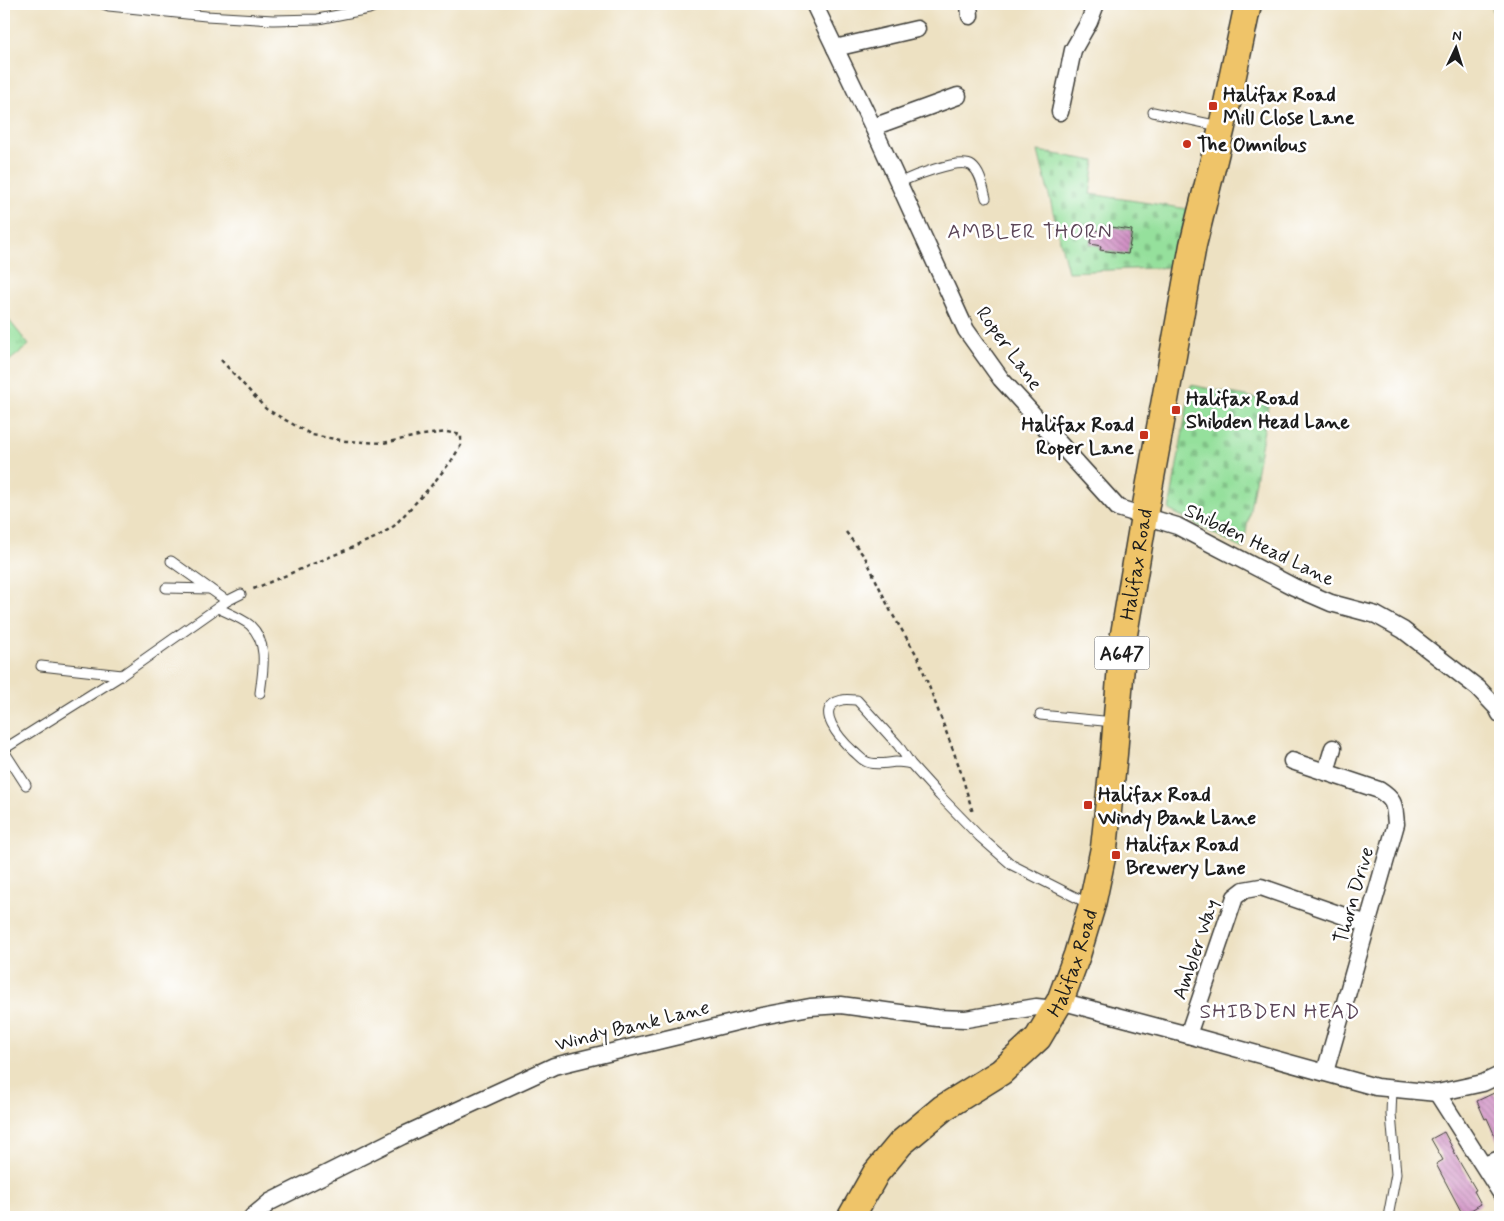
<svg xmlns="http://www.w3.org/2000/svg" width="1504" height="1221" font-family="Mynerve,sans-serif">
  <style>
    .grass { fill: url(#grass-tufts); stroke: #587e5c }
    .forest { fill: url(#forest-crowns); stroke: #4a6d50 }
    .cemetery { fill: url(#cemetery-stones); stroke: #587e5c; fill-rule: evenodd }
    .building { fill: url(#building-back-hatch) }
    .lines { fill: none; stroke-linecap: round; stroke-linejoin: round }
    .lane-casing { stroke: #3b3a35; stroke-width: 11 }
    .street-casing { stroke: #3b3a35; stroke-width: 19 }
    .primary-casing { stroke: #3b3a35; stroke-width: 29 }
    .path { stroke: #3b3a35; stroke-width: 2.5; stroke-dasharray: 4 4; stroke-linecap: butt }
    .lane { stroke: #fff; stroke-width: 9 }
    .street { stroke: #fff; stroke-width: 16 }
    .primary { stroke: #efc469; stroke-width: 26 }
    .poi-dot { fill: #c8321e; stroke: #fff; stroke-width: 2 }
    .labels { text-anchor: middle; stroke-width: 5; stroke-linejoin: round; paint-order: stroke }
    .shield { fill: #fff; stroke: #606060; stroke-width: 1 }
    .shield-label { font-size: 19px; font-weight: bold; fill: #1c1c1c }
    .poi-label { font-size: 20px; font-weight: bold; fill: #1c1c1c; stroke: #fff; text-anchor: start }
    .street-label { font-size: 20px; fill: #1c1c1c; stroke: #fff }
    .neighbourhood-label { font-size: 21px; letter-spacing: 1px; fill: #5b4557; stroke: #fff }
  </style>
  <defs>
    <pattern id="grass-tufts" width="24" height="20" patternUnits="userSpaceOnUse" patternTransform="scale(1.25)"><rect width="24" height="20" fill="#95e09c"/><path d="M3 7l-1-3M5 7V3M7 7l1-3M15 17l-1-3M17 17v-4M19 17l1-3" fill="none" stroke="#80c086"/></pattern>
    <pattern id="forest-crowns" width="20" height="18" patternUnits="userSpaceOnUse" patternTransform="scale(1.25)"><rect width="20" height="18" fill="#78be84"/><path d="M2 6a3 3 0 1 1 6 0M12 15a3 3 0 1 1 6 0" fill="none" stroke="#629a6b"/></pattern>
    <pattern id="cemetery-stones" width="16" height="16" patternUnits="userSpaceOnUse" patternTransform="scale(1.25)"><rect width="16" height="16" fill="#95e09c"/><path d="M2 7V4a2 2 0 0 1 4 0v3zM10 15v-3a2 2 0 0 1 4 0v3z" fill="#80c086"/></pattern>
    <pattern id="building-back-hatch" width="6" height="6" patternUnits="userSpaceOnUse" patternTransform="scale(1.25)"><rect width="6" height="6" fill="#d191c5"/><path d="M-1 5l2 2M0 0l6 6M5-1l2 2" fill="none" stroke="#a9769f"/></pattern>
  </defs>
  <rect width="100%" height="100%" fill="#fff"/>
  <filter id="ink" filterUnits="userSpaceOnUse"><feTurbulence type="fractalNoise" baseFrequency=".02" numOctaves="2"/><feDisplacementMap in="SourceGraphic" scale="10" xChannelSelector="R" yChannelSelector="G"/><feConvolveMatrix kernelMatrix="1 2 1 2 8 2 1 2 1" color-interpolation-filters="sRGB"/></filter>
  <filter id="wash" filterUnits="userSpaceOnUse"><feTurbulence type="fractalNoise" baseFrequency=".0096" numOctaves="4" result="noise"/><feDisplacementMap in="SourceGraphic" scale="20" xChannelSelector="R" yChannelSelector="G"/><feGaussianBlur stdDeviation="1.12" result="paint"/><feColorMatrix in="noise" values="0 0 0 0 0 0 0 0 0 0 0 0 0 0 0 0 0 1.4 0 .05"/><feComposite in="paint" operator="in"/></filter>
  <g filter="url(#wash)">
    <rect width="100%" height="100%" fill="#ede1c2"/>
    <path class="grass" d="M8,319L29,345L4,365V323Z"/>
    <path class="forest" d="M1492,4H1500V48L1499,45Z"/>
    <g class="cemetery">
      <path d="M1038,151L1095,161L1090,194L1188,209L1174,267L1068,272ZM1104,226L1132,230L1128,254L1100,250L1101,246L1090,244L1092,230L1103,231Z"/>
      <path d="M1191,385L1269,401L1243,549L1169,510Z"/>
    </g>
    <g id="blocks">
      <g class="building">
        <path d="M1104,226L1132,230L1128,254L1100,250L1101,246L1090,244L1092,230L1103,231Z"/>
        <path d="M1494,1093L1500,1106V1147L1487,1118L1485,1119L1477,1101Z"/>
        <path d="M1444,1132L1454,1151H1453L1476,1190L1474,1191L1481,1204L1463,1215L1436,1164L1443,1160L1431,1139Z"/>
      </g>
    </g>
  </g>
  <g filter="url(#ink)">
    <use href="#blocks" fill-opacity="0" stroke="#3b3a35" stroke-width="1"/>
    <g class="lines">
      <defs>
        <g id="lane">
          <path d="M103,4L109,6L206,16L273,20L318,19L369,9L380,4"/>
          <path d="M1153,112L1219,126"/>
          <path d="M898,183C911,177 960,157 972,166C981,173 983,188 986,198"/>
          <path d="M171,561L227,601"/>
          <path d="M166,588L210,589"/>
          <path d="M218,608C228,613 241,618 250,625C269,643 263,670 260,693"/>
          <path d="M41,666L122,675"/>
          <path d="M1040,715L1114,722"/>
          <path d="M4,749L122,675L227,601L241,594"/>
          <path d="M4,751L26,785"/>
          <path d="M911,764L898,745L857,700C852,700 846,699 842,700C811,707 842,741 853,751C857,754 861,759 865,761C874,766 886,763 896,762C901,762 906,763 911,764L940,796L979,836L1012,865L1089,904"/>
          <path d="M1388,1217L1396,1174L1391,1114L1392,1089"/>
        </g>
        <g id="street">
          <path d="M814,4L873,127L966,330L1001,379L1118,508L1177,526L1294,587L1331,603L1376,615L1403,630L1478,688L1497,708L1500,714"/>
          <path d="M969,4L970,16"/>
          <path d="M835,48L917,29"/>
          <path d="M1060,112L1073,50L1089,22L1096,4"/>
          <path d="M873,127L958,96"/>
          <path d="M1292,761L1379,790C1396,801 1394,805 1396,824L1325,1072"/>
          <path d="M1326,772L1333,748"/>
          <path d="M1060,1001L1188,1035L1376,1087L1437,1093L1483,1083L1500,1075"/>
          <path d="M1188,1035L1235,897L1244,890L1261,887L1367,924"/>
          <path d="M1437,1093L1500,1192"/>
          <path d="M1484,1165L1500,1159"/>
          <path d="M252,1217L270,1202L402,1136L554,1066L757,1017L810,1007L841,1005L937,1018L966,1019L1036,1007L1055,1009"/>
        </g>
        <g id="primary">
          <path id="s1" d="M851,1217L876,1173L901,1143L943,1108L1001,1072L1038,1038L1060,1001L1077,955L1092,905L1104,848L1114,754L1123,640L1144,516L1193,245L1222,127L1248,4"/>
        </g>
      </defs>
      <use href="#lane" class="lane-casing"/>
      <use href="#street" class="street-casing"/>
      <use href="#primary" class="primary-casing"/>
      <g class="path">
        <path d="M221,360L266,409L312,435L346,441L383,443L423,435L447,432L461,435V445L452,460L431,486L394,526L377,537L251,590"/>
        <path d="M846,532L866,559L891,612L918,657L959,766L973,813"/>
      </g>
      <use href="#lane" class="lane"/>
      <use href="#street" class="street"/>
      <use href="#primary" class="primary"/>
    </g>
  </g>
  <g class="poi-dot">
    <rect x="1208" y="101" width="10" height="10" rx="2.5"/>
    <circle cx="1187" cy="144" r="5"/>
    <rect x="1171" y="405" width="10" height="10" rx="2.5"/>
    <rect x="1139" y="430" width="10" height="10" rx="2.5"/>
    <rect x="1083" y="800" width="10" height="10" rx="2.5"/>
    <rect x="1111" y="850" width="10" height="10" rx="2.5"/>
  </g>
  <g class="labels">
    <rect class="shield" x="1094.5" y="636.5" width="55" height="33" rx="4"/>
    <g class="shield-label">
      <text x="1122" y="660">A647</text>
    </g>
    <g class="poi-label">
      <text x="1223" y="101">Halifax Road<tspan x="1223" dy="23">Mill Close Lane</tspan></text>
      <text x="1197" y="151">The Omnibus</text>
      <text x="1186" y="405">Halifax Road<tspan x="1186" dy="23">Shibden Head Lane</tspan></text>
      <text x="1134" y="431" text-anchor="end">Halifax Road<tspan x="1134" dy="23">Roper Lane</tspan></text>
      <text x="1098" y="801">Halifax Road<tspan x="1098" dy="23">Windy Bank Lane</tspan></text>
      <text x="1126" y="851">Halifax Road<tspan x="1126" dy="23">Brewery Lane</tspan></text>
    </g>
    <g class="street-label">
      <text transform="translate(1010 348) rotate(54)" y="7">Roper Lane</text>
      <text transform="translate(1260 544) rotate(26)" y="7">Shibden Head Lane</text>
      <text dy="7" stroke="none"><textPath href="#s1" startOffset="751">Halifax Road</textPath></text>
      <text transform="translate(1353 895) rotate(-74)" y="7">Thorn Drive</text>
      <text transform="translate(1195 949) rotate(-71)" y="7">Ambler Way</text>
      <text dy="7" stroke="none"><textPath href="#s1" startOffset="346">Halifax Road</textPath></text>
      <text transform="translate(632 1025) rotate(-14)" y="7">Windy Bank Lane</text>
    </g>
    <g class="neighbourhood-label">
      <text x="1030" y="238">AMBLER THORN</text>
      <text x="1280" y="1018">SHIBDEN HEAD</text>
    </g>
  </g>
  <rect width="1504" height="1221" fill="none" stroke="#fff" stroke-width="20"/>
  <g transform="translate(1456 48) rotate(4)" stroke="#ffffff" stroke-width="4" paint-order="stroke">
  <path d="M0-4L9 19L0 12L-9 19Z" fill="#1c1c1c"/>
  <text y="-8" font-size="14" font-weight="bold" text-anchor="middle" fill="#1c1c1c">N</text>
  </g>
</svg>
